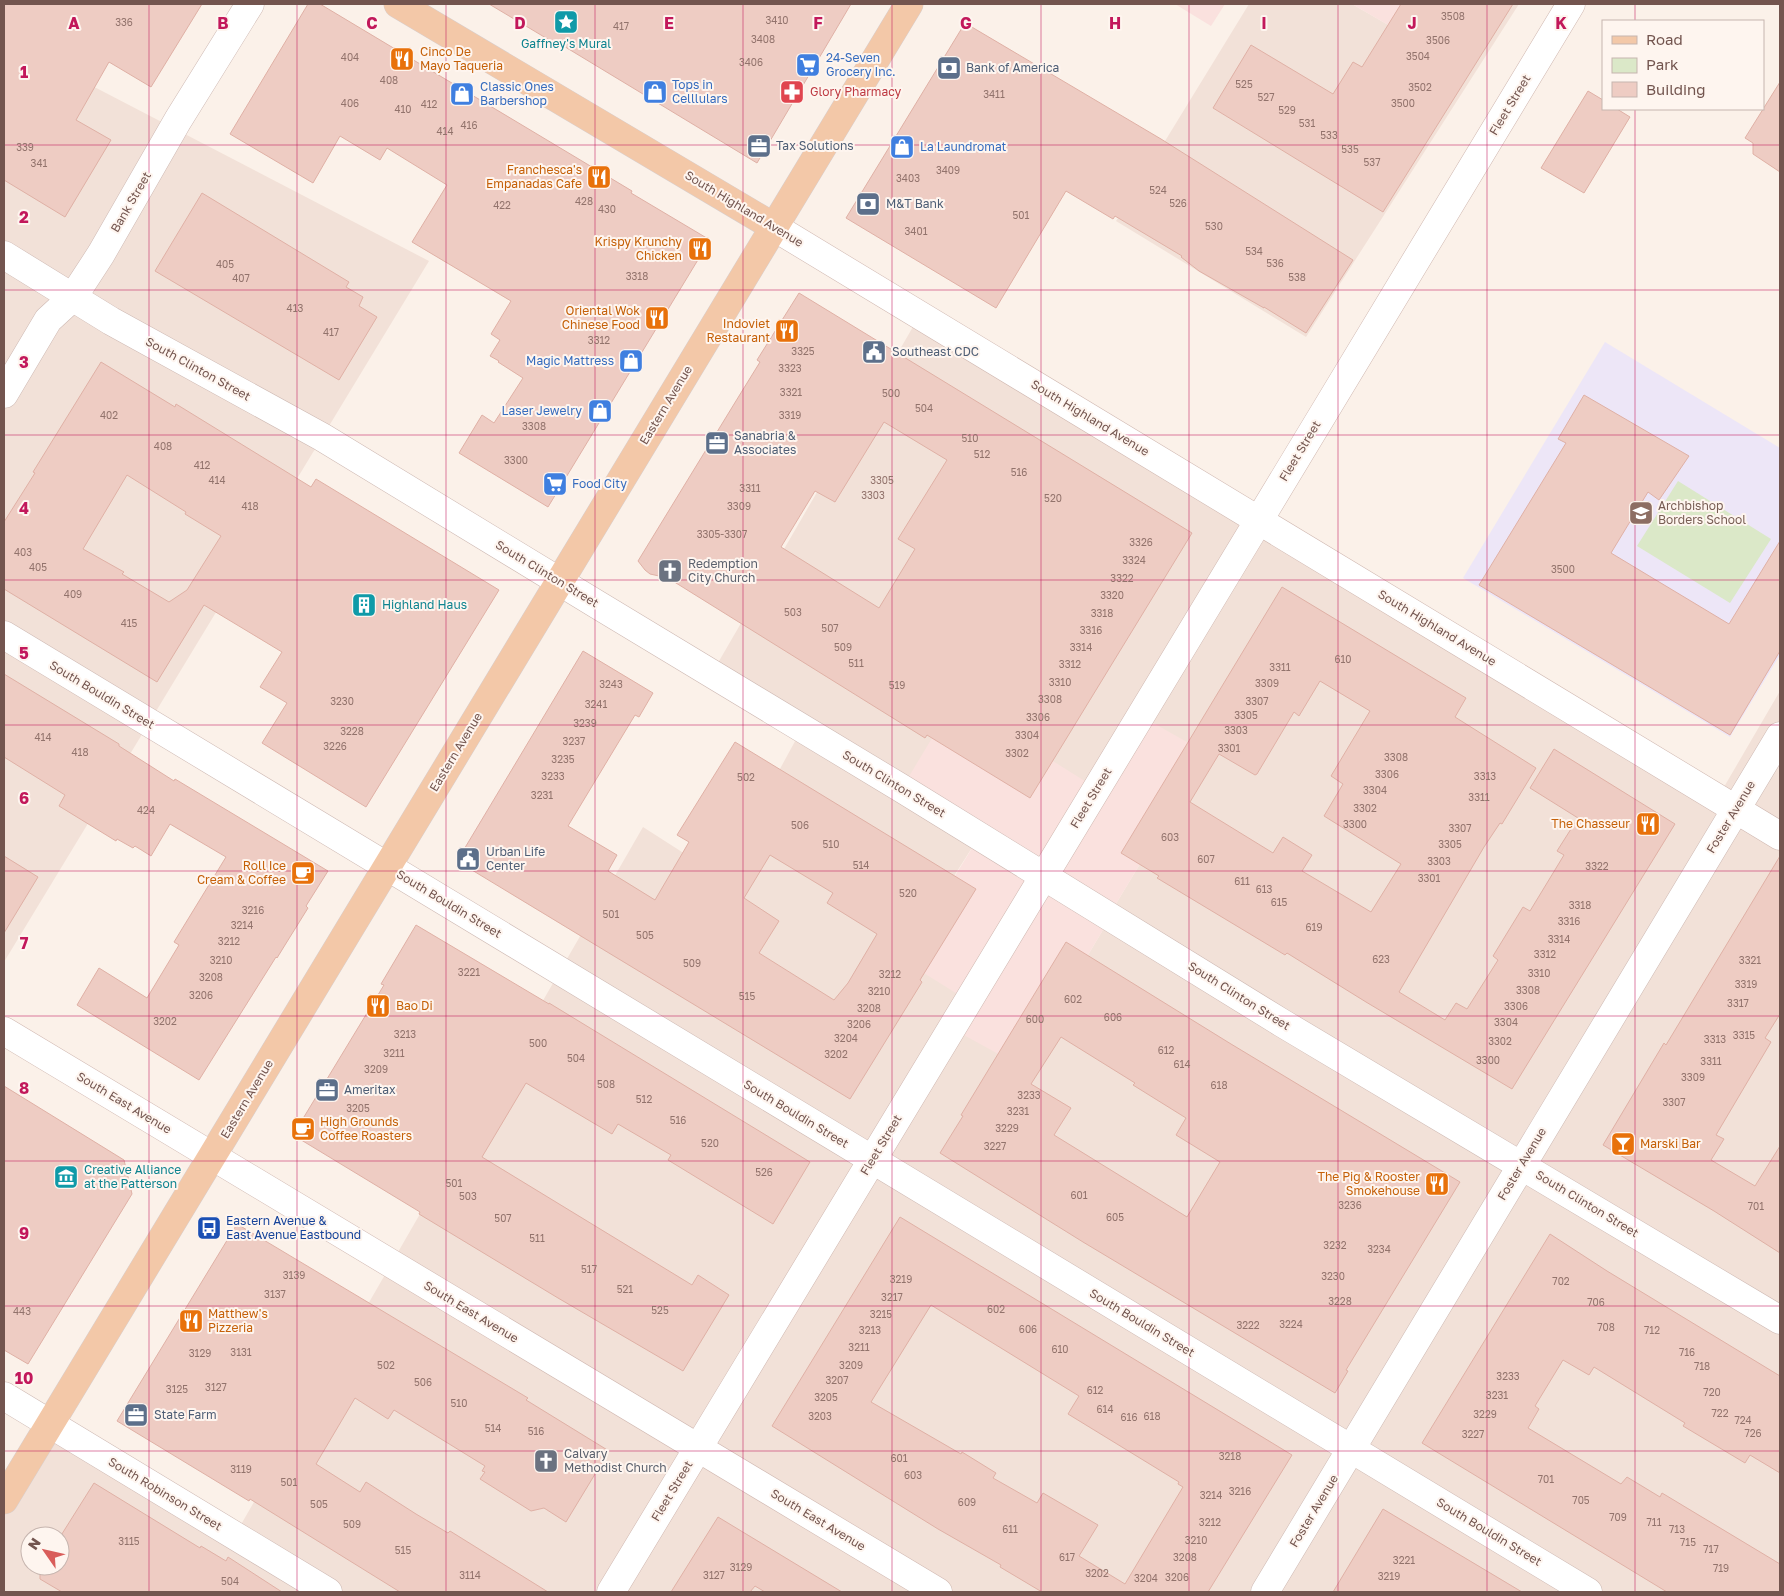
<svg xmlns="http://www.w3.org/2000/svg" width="1784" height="1596" font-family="'Golos Text',sans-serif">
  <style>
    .residential { fill: #f2e1d8; fill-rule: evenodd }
    .commercial { fill: #fae1de }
    .education { fill: #ede6f7 }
    .green { fill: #dbe8c8 }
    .building { fill: #eeccc3; stroke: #dfb0a5; fill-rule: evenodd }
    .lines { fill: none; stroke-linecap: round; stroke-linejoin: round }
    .street-casing { stroke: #ceb9b3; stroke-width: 29 }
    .secondary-casing { stroke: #d0b8b1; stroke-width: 29 }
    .primary-casing { stroke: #d8cfce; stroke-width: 29 }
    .street { stroke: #fff; stroke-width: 28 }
    .secondary { stroke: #fff; stroke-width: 28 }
    .primary { stroke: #f3c8a8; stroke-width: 28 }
    .grid { fill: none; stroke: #c2185b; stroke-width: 1; stroke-opacity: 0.55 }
    .labels { text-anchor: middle; stroke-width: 4; stroke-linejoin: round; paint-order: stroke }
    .number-label { font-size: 10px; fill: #92736c }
    .culture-label { font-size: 12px; fill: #0d838f; stroke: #fef5ef; text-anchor: start }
    .food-label { font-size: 12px; fill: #c56008; stroke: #fef5ef; text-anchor: end }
    .shop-label { font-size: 12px; fill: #366cbe; stroke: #fef5ef; text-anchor: start }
    .service-label { font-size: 12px; fill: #4e5e75; stroke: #fef5ef; text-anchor: start }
    .health-label { font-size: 12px; fill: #be3a42; stroke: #fef5ef; text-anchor: start }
    .street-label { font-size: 12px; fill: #73554f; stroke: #fef5ef }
    .education-label { font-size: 12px; fill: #785e54; stroke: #fef5ef; text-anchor: start }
    .worship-label { font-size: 12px; fill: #5b616d; stroke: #fef5ef; text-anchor: start }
    .transit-label { font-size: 12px; fill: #164399; stroke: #fef5ef; text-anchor: start }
    .grid-label { font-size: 16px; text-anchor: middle; font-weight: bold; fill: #c2185b; stroke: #fef5ef; stroke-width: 4; stroke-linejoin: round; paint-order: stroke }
  </style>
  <rect width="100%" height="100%" fill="#fbf1e9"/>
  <g class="residential">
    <path d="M1249,4H1352L1390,26L1404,4H1519L1306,337L1116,221Z"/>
    <path d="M4,40L429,261L4,962Z"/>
    <path d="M921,313L1724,787L1780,691V1592H4V1501L52,1417L239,1528L643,827L721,877L805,723L715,668ZM1051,761L1096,789L1140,864L1111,912L1113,913L1025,1061L967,1000L954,876L982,832ZM30,1536H60V1566H30Z"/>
  </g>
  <g class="commercial">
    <path d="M1175,4H1225L1211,26Z"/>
    <path d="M1352,4H1404L1390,26Z"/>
    <path d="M955,700L1096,788L1141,716L1208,754L1140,864L1111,912L1113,913L1025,1061L1002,1056L951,1028L967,1000L903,960L982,832L905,783Z"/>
  </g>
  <path class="education" d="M1605,342L1780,448V655L1730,737L1463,578Z"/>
  <path class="green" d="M1678,481L1771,539L1730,603L1637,546Z"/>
  <g class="building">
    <path d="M4,4H202L151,87L109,62L76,120L111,140L65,217L4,180Z"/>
    <path d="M308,4H320L612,179L632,191L631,193L710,240L548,507L459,453L482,415L494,423L523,378L498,362L499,361L490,356L500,340L491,334L511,301L412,242L447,185L387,148L380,160L340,136L313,183L230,134Z"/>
    <path d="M489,4H851L757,163L557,42L556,44Z"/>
    <path d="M1401,4H1513L1383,212L1213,108L1251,45L1333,94L1353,62L1362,67Z"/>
    <path d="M965,23L1161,139L1353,260L1306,333L1264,307V308L1199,271L1181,257L1182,256L1115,216L1113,219L1066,191L996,308L846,218Z"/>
    <path d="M1780,82V172L1753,154V143L1745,138Z"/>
    <path d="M1588,91L1603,100V109H1617L1630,117L1584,193L1541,168Z"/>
    <path d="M202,193L349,282L346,287L363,297L359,306L377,317L339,380L155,271Z"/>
    <path d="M799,293L1192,533L1030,798L927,735L925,738L668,578L650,574L645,570L638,561L739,396L760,362L757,360ZM884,422L947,460L898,539L915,549L879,608L781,547L815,491L835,502Z"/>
    <path d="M101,362L175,407L176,404L311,487L316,479L499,590L366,807L262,743L287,703L260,687L282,652L204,605L157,682L4,589V522L35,473L33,472ZM127,475L186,512L185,514L221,536L187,590L169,602L122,574L124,572L83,549Z"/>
    <path d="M1584,395L1689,456L1659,500L1648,492L1611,553L1729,624L1780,541V651L1730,735L1479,585L1566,443L1558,439Z"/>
    <path d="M1282,587L1466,698L1455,717L1536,768L1502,824L1500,823L1484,847L1399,992L1445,1020L1456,1003L1467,1009L1498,960L1493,956L1523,907L1530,911L1564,855L1557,851L1578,818L1530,788L1554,749L1675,824L1512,1089L1366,1002L1287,953L1285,955L1157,878L1159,876L1121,853ZM1320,681L1370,711L1331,776L1343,784L1324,816L1401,864L1371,912L1302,871L1312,855L1283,837L1273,853L1190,802L1219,754L1255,775L1257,774L1294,712L1299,716Z"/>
    <path d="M583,651L653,693L639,717L635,715L568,826L617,855L608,871L655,900L689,842L677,835L735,742L976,889L920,980L922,982L850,1099L457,861ZM770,855L833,893L827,903L877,934L848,983L834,1000L759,953L779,921L744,898Z"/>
    <path d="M4,674L119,744V746L174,781L175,779L328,871L306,906L308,908L285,945L277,958L276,957L199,1080L77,1005L99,968L147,998L179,945L174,942L226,857L170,824L151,856L135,846L133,848L117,839L116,841L59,806L65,795L4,757Z"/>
    <path d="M4,856L38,877L4,933Z"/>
    <path d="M1780,856V1014L1765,1038L1771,1042L1716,1135L1724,1139L1711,1160L1755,1186L1780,1146V1253L1714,1211L1603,1145L1664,1043L1666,1045Z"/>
    <path d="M416,925L549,1004V1003L810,1162L773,1224L668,1160L671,1155L618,1124L612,1134L526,1083L482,1157L692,1285L698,1275L729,1295L683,1371L558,1298L419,1214L420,1212L293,1135L384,985L381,984Z"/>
    <path d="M1066,942L1231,1044L1460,1182L1346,1370L1348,1371L1335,1393L1083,1242L940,1153L963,1116L961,1115ZM1061,1037L1135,1083L1133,1085L1186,1118L1176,1135L1220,1162L1187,1217L1054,1135L1071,1108L1031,1084Z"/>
    <path d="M4,1086L124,1160L132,1194L28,1364L4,1350Z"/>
    <path d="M900,1217L1292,1455L1208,1592H1042L1000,1567L1001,1565L938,1529L772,1426ZM931,1305L1079,1396L1068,1414L1179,1482L1178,1484L1183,1487L1125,1584L1079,1556L1098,1525L1043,1493L1037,1503L993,1478L996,1473L962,1452L961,1454L871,1402Z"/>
    <path d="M237,1224L528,1398L526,1400L609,1451L566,1522L544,1508L531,1511L480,1479L485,1472L482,1471L485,1466L394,1410L388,1419L355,1398L316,1464L360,1492L366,1482L416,1514L448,1533L450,1531L548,1592H400L250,1499L249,1501L117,1421Z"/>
    <path d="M1550,1234L1607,1271L1780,1376V1473L1750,1455L1745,1463L1683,1426L1685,1423L1594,1367L1589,1375L1563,1360L1535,1406L1539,1409L1528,1428L1621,1484L1627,1477L1660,1497L1662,1493L1780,1564V1592H1667L1422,1443Z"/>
    <path d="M94,1483L200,1548L201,1546L226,1561L228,1557L282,1592H62L40,1579V1569L42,1566H60V1537Z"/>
    <path d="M1383,1509L1522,1592H1333Z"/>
    <path d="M718,1517L842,1592H765L755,1586L750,1592H671Z"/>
  </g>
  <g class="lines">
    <defs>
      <g id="street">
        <path d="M4,255L111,321L322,437L598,605L901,788L1282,1023L1780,1320"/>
        <path d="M4,394L48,320L73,297L101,254L178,120L250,4"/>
        <path d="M4,635L1588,1592"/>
        <path d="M4,1396L328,1592"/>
        <path d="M1265,1592L1780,736"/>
      </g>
      <g id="secondary">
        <path d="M774,227L1780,836"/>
        <path d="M4,1031L938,1592"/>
        <path d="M611,1592L1571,4"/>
      </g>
      <g id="primary">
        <path d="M398,4L774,227"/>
        <path d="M4,1500L909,4"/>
      </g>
    </defs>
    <use href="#street" class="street-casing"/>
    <use href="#secondary" class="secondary-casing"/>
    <use href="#primary" class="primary-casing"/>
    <use href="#street" class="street"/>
    <use href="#secondary" class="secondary"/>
    <use href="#primary" class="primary"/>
  </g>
  <path class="grid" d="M149,4V1592M297,4V1592M446,4V1592M595,4V1592M743,4V1592M892,4V1592M1041,4V1592M1189,4V1592M1338,4V1592M1487,4V1592M1635,4V21M1635,109V1592M4,145H1780M4,290H1780M4,435H1780M4,580H1780M4,725H1780M4,871H1780M4,1016H1780M4,1161H1780M4,1306H1780M4,1451H1780"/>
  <defs>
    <symbol id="sight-square" viewBox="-11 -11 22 22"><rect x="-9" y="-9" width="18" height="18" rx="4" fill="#0f9aa8" stroke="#fef5ef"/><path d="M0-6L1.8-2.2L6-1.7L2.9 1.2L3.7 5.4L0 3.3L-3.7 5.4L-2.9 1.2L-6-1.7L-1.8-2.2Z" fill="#fff"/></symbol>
    <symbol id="restaurant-square" viewBox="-11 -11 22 22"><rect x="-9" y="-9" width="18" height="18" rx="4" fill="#e8710a" stroke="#fef5ef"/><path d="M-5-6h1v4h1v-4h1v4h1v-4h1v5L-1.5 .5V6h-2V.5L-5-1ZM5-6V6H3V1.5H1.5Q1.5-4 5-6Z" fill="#fff"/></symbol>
    <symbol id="supermarket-square" viewBox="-11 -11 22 22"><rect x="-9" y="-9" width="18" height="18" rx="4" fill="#3f7fe0" stroke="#fef5ef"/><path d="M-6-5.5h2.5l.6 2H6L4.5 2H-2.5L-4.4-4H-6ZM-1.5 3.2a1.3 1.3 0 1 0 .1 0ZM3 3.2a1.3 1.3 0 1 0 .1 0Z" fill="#fff"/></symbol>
    <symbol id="bank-square" viewBox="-11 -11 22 22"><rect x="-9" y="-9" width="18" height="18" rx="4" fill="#5c6f8a" stroke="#fef5ef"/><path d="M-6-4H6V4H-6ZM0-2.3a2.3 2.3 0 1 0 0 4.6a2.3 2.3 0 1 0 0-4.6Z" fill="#fff"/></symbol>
    <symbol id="shop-square" viewBox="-11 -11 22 22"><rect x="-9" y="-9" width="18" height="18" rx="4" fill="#3f7fe0" stroke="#fef5ef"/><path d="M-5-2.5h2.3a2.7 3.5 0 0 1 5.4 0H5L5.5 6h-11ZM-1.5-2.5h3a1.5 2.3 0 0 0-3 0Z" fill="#fff"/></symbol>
    <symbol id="pharmacy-square" viewBox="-11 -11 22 22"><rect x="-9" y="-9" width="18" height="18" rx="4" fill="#e0444e" stroke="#fef5ef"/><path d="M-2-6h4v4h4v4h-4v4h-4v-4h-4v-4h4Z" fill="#fff"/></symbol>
    <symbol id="office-square" viewBox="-11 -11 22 22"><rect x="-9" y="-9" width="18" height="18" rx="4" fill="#5c6f8a" stroke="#fef5ef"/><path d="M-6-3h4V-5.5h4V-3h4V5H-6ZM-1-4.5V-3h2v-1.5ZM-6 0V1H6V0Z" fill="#fff"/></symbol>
    <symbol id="civic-square" viewBox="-11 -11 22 22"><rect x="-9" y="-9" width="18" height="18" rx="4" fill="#5c6f8a" stroke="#fef5ef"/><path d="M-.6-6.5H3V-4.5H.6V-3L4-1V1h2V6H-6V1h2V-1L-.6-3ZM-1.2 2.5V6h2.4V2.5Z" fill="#fff"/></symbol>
    <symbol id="school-square" viewBox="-11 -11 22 22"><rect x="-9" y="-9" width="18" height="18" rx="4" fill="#8d6e63" stroke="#fef5ef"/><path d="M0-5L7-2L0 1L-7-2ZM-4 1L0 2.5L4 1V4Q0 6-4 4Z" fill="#fff"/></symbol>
    <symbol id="church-square" viewBox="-11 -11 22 22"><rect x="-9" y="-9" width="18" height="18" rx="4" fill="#6b7280" stroke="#fef5ef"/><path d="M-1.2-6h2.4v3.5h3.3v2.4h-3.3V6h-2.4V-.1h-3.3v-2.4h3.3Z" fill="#fff"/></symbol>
    <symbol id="building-square" viewBox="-11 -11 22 22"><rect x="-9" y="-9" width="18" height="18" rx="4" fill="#0f9aa8" stroke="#fef5ef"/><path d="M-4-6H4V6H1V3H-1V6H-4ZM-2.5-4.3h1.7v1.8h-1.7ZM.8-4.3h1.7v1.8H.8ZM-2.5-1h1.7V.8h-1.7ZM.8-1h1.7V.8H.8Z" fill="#fff"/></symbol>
    <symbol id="cafe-square" viewBox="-11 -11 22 22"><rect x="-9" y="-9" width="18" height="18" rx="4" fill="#e8710a" stroke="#fef5ef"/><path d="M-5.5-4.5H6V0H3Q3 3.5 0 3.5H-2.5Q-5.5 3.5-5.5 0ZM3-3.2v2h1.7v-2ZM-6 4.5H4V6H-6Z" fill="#fff"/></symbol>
    <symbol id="bar-square" viewBox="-11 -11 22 22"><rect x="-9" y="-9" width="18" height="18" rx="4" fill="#e8710a" stroke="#fef5ef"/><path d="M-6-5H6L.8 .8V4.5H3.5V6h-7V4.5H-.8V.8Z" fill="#fff"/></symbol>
    <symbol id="museum-square" viewBox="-11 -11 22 22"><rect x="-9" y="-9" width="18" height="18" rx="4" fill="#0f9aa8" stroke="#fef5ef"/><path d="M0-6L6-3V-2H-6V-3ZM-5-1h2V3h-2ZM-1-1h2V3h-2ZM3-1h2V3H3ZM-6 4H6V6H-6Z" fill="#fff"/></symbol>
    <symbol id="bus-square" viewBox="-11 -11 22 22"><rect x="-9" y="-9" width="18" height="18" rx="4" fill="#1a4fb4" stroke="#fef5ef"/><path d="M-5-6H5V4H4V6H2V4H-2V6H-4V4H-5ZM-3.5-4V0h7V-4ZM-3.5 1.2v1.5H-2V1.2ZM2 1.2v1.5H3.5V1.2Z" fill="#fff"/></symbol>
  </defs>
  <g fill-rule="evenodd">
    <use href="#sight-square" x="552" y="8" width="28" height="28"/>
    <use href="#restaurant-square" x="388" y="45" width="28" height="28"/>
    <use href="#supermarket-square" x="794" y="51" width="28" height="28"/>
    <use href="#bank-square" x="935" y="54" width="28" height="28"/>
    <use href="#shop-square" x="641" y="78" width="28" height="28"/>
    <use href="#pharmacy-square" x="778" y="78" width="28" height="28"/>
    <use href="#shop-square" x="448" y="80" width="28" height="28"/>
    <use href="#office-square" x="745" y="132" width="28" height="28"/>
    <use href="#shop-square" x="888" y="133" width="28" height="28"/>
    <use href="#restaurant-square" x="585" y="163" width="28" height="28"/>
    <use href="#bank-square" x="854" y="190" width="28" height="28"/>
    <use href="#restaurant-square" x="686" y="235" width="28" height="28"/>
    <use href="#restaurant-square" x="643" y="304" width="28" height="28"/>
    <use href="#restaurant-square" x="773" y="317" width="28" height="28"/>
    <use href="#civic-square" x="860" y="338" width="28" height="28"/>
    <use href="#shop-square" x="617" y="347" width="28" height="28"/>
    <use href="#shop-square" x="586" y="397" width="28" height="28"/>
    <use href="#office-square" x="703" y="429" width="28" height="28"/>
    <use href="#supermarket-square" x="541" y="470" width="28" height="28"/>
    <use href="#school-square" x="1627" y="499" width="28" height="28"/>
    <use href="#church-square" x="656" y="557" width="28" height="28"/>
    <use href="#building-square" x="350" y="591" width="28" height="28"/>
    <use href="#restaurant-square" x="1634" y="810" width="28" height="28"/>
    <use href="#civic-square" x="454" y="845" width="28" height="28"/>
    <use href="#cafe-square" x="289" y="859" width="28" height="28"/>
    <use href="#restaurant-square" x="364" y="992" width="28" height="28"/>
    <use href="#office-square" x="313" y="1076" width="28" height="28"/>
    <use href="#cafe-square" x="289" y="1115" width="28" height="28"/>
    <use href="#bar-square" x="1609" y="1130" width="28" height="28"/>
    <use href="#museum-square" x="52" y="1163" width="28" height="28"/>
    <use href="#restaurant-square" x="1423" y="1170" width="28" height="28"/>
    <use href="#bus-square" x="195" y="1214" width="28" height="28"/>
    <use href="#restaurant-square" x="177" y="1307" width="28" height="28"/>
    <use href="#office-square" x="122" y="1401" width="28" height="28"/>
    <use href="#church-square" x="532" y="1447" width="28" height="28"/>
  </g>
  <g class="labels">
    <g class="number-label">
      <text x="1453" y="20">3508</text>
      <text x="777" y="24">3410</text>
      <text x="124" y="26">336</text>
      <text x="621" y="30">417</text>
      <text x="763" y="43">3408</text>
      <text x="1438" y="44">3506</text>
      <text x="1418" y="60">3504</text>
      <text x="350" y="61">404</text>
      <text x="751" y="66">3406</text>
      <text x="389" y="84">408</text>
      <text x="1244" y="88">525</text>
      <text x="1420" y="91">3502</text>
      <text x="994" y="98">3411</text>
      <text x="1266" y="101">527</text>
      <text x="350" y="107">406</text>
      <text x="1403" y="107">3500</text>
      <text x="429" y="108">412</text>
      <text x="403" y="113">410</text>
      <text x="1287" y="114">529</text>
      <text x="1307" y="127">531</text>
      <text x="469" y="129">416</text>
      <text x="445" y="135">414</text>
      <text x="1329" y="139">533</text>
      <text x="25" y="151">339</text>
      <text x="1350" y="153">535</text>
      <text x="1372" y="166">537</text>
      <text x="39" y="167">341</text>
      <text x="948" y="174">3409</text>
      <text x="908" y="182">3403</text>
      <text x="1158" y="194">524</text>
      <text x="584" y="205">428</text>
      <text x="1178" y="207">526</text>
      <text x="502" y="209">422</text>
      <text x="607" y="213">430</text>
      <text x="1021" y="219">501</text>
      <text x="1214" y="230">530</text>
      <text x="916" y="235">3401</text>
      <text x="1254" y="255">534</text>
      <text x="1275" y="267">536</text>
      <text x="225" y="268">405</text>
      <text x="637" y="280">3318</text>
      <text x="1297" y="281">538</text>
      <text x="241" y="282">407</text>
      <text x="295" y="312">413</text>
      <text x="331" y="336">417</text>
      <text x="599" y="344">3312</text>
      <text x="803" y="355">3325</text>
      <text x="790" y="372">3323</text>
      <text x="791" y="396">3321</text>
      <text x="891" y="397">500</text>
      <text x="924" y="412">504</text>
      <text x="109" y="419">402</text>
      <text x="790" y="419">3319</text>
      <text x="534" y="430">3308</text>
      <text x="970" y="442">510</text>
      <text x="163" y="450">408</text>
      <text x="982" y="458">512</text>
      <text x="516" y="464">3300</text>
      <text x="202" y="469">412</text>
      <text x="1019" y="476">516</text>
      <text x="217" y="484">414</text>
      <text x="882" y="484">3305</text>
      <text x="750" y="492">3311</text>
      <text x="873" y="499">3303</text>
      <text x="1053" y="502">520</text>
      <text x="250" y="510">418</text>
      <text x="739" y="510">3309</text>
      <text x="722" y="538">3305-3307</text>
      <text x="1141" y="546">3326</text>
      <text x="23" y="556">403</text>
      <text x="1134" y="564">3324</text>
      <text x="38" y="571">405</text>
      <text x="1563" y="573">3500</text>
      <text x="1122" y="582">3322</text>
      <text x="73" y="598">409</text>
      <text x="1112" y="599">3320</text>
      <text x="793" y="616">503</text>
      <text x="1102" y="617">3318</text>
      <text x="129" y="627">415</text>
      <text x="830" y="632">507</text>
      <text x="1091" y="634">3316</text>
      <text x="843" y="651">509</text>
      <text x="1081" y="651">3314</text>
      <text x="1343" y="663">610</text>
      <text x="856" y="667">511</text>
      <text x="1070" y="668">3312</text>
      <text x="1280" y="671">3311</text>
      <text x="1060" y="686">3310</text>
      <text x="1267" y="687">3309</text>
      <text x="611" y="688">3243</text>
      <text x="897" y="689">519</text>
      <text x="1050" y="703">3308</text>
      <text x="342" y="705">3230</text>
      <text x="1257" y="705">3307</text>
      <text x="596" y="708">3241</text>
      <text x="1246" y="719">3305</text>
      <text x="1038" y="721">3306</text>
      <text x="585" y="727">3239</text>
      <text x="1236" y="734">3303</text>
      <text x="352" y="735">3228</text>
      <text x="1027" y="739">3304</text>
      <text x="43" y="741">414</text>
      <text x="574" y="745">3237</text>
      <text x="335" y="750">3226</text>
      <text x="1229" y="752">3301</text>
      <text x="80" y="756">418</text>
      <text x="1017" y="757">3302</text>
      <text x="1396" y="761">3308</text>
      <text x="563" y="763">3235</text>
      <text x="1387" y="778">3306</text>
      <text x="553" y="780">3233</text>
      <text x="1485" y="780">3313</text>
      <text x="746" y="781">502</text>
      <text x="1375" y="794">3304</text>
      <text x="542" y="799">3231</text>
      <text x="1479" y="801">3311</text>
      <text x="1365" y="812">3302</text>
      <text x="146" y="814">424</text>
      <text x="1355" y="828">3300</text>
      <text x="800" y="829">506</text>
      <text x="1460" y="832">3307</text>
      <text x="1170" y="841">603</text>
      <text x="831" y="848">510</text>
      <text x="1450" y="848">3305</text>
      <text x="1206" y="863">607</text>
      <text x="1439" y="865">3303</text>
      <text x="861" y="869">514</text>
      <text x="1597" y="870">3322</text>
      <text x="1429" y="882">3301</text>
      <text x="1242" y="885">611</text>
      <text x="1264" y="893">613</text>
      <text x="908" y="897">520</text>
      <text x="1279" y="906">615</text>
      <text x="1580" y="909">3318</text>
      <text x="253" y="914">3216</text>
      <text x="611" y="918">501</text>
      <text x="1569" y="925">3316</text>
      <text x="242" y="929">3214</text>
      <text x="1314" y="931">619</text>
      <text x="645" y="939">505</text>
      <text x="1559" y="943">3314</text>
      <text x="229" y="945">3212</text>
      <text x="1545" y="958">3312</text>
      <text x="1381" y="963">623</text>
      <text x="221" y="964">3210</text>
      <text x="1750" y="964">3321</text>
      <text x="692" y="967">509</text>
      <text x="469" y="976">3221</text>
      <text x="1539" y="977">3310</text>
      <text x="890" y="978">3212</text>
      <text x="211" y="981">3208</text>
      <text x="1746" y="988">3319</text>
      <text x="1528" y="994">3308</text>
      <text x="879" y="995">3210</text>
      <text x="201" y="999">3206</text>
      <text x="747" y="1000">515</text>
      <text x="1073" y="1003">602</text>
      <text x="1738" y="1007">3317</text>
      <text x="1516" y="1010">3306</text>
      <text x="869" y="1012">3208</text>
      <text x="1113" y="1021">606</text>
      <text x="1035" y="1023">600</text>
      <text x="165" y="1025">3202</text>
      <text x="1506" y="1026">3304</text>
      <text x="859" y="1028">3206</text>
      <text x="405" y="1038">3213</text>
      <text x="1744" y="1039">3315</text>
      <text x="846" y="1042">3204</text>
      <text x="1715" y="1043">3313</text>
      <text x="1500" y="1045">3302</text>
      <text x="538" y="1047">500</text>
      <text x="1166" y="1054">612</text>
      <text x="394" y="1057">3211</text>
      <text x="836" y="1058">3202</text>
      <text x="576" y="1062">504</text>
      <text x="1488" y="1064">3300</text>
      <text x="1711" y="1065">3311</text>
      <text x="1182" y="1068">614</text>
      <text x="376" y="1073">3209</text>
      <text x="1693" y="1081">3309</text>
      <text x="606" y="1088">508</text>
      <text x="1219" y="1089">618</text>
      <text x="1029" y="1099">3233</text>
      <text x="644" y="1103">512</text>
      <text x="1674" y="1106">3307</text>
      <text x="358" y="1112">3205</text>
      <text x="1018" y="1115">3231</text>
      <text x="678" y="1124">516</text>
      <text x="1007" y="1132">3229</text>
      <text x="710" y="1147">520</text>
      <text x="995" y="1150">3227</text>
      <text x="764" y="1176">526</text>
      <text x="454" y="1187">501</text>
      <text x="1079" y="1199">601</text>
      <text x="468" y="1200">503</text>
      <text x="1350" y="1209">3236</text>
      <text x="1756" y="1210">701</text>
      <text x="1115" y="1221">605</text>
      <text x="503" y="1222">507</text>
      <text x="537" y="1242">511</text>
      <text x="1335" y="1249">3232</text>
      <text x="1379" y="1253">3234</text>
      <text x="589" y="1273">517</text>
      <text x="294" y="1279">3139</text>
      <text x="1333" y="1280">3230</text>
      <text x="901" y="1283">3219</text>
      <text x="1561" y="1285">702</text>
      <text x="625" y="1293">521</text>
      <text x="275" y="1298">3137</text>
      <text x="892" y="1301">3217</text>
      <text x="1340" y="1305">3228</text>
      <text x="1596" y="1306">706</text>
      <text x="996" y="1313">602</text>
      <text x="660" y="1314">525</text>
      <text x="22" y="1315">443</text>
      <text x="881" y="1318">3215</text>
      <text x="1291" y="1328">3224</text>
      <text x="1248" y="1329">3222</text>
      <text x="1606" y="1331">708</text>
      <text x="1028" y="1333">606</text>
      <text x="870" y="1334">3213</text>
      <text x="1652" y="1334">712</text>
      <text x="859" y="1351">3211</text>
      <text x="1060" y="1353">610</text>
      <text x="241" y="1356">3131</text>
      <text x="1687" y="1356">716</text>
      <text x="200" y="1357">3129</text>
      <text x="386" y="1369">502</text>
      <text x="851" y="1369">3209</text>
      <text x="1702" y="1370">718</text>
      <text x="1508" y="1380">3233</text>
      <text x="837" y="1384">3207</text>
      <text x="423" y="1386">506</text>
      <text x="216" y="1391">3127</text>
      <text x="177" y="1393">3125</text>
      <text x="1095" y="1394">612</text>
      <text x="1712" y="1396">720</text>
      <text x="1497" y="1399">3231</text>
      <text x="826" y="1401">3205</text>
      <text x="459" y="1407">510</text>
      <text x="1105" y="1413">614</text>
      <text x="1720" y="1417">722</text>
      <text x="1485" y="1418">3229</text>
      <text x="820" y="1420">3203</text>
      <text x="1152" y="1420">618</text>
      <text x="1129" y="1421">616</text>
      <text x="1743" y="1424">724</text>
      <text x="493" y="1432">514</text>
      <text x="536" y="1435">516</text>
      <text x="1753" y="1437">726</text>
      <text x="1473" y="1438">3227</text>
      <text x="1230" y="1460">3218</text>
      <text x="899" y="1462">601</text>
      <text x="241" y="1473">3119</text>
      <text x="913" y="1479">603</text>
      <text x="1546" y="1483">701</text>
      <text x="289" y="1486">501</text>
      <text x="1240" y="1495">3216</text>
      <text x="1211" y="1499">3214</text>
      <text x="1581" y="1504">705</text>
      <text x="967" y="1506">609</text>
      <text x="319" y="1508">505</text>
      <text x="1618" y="1521">709</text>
      <text x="1210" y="1526">3212</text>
      <text x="1654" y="1526">711</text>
      <text x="352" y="1528">509</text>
      <text x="1010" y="1533">611</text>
      <text x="1677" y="1533">713</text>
      <text x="1196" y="1544">3210</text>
      <text x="129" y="1545">3115</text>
      <text x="1688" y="1546">715</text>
      <text x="1711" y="1553">717</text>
      <text x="403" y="1554">515</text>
      <text x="1067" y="1561">617</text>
      <text x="1185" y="1561">3208</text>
      <text x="1404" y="1564">3221</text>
      <text x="741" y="1571">3129</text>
      <text x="1721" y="1572">719</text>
      <text x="1097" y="1577">3202</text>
      <text x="470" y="1579">3114</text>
      <text x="714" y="1579">3127</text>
      <text x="1389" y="1580">3219</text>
      <text x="1177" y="1581">3206</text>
      <text x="1146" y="1582">3204</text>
      <text x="230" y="1585">504</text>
    </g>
    <g class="culture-label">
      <text x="566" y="48" text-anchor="middle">Gaffney's Mural</text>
      <text x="382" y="609">Highland Haus</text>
      <text x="84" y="1174">Creative Alliance<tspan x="84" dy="14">at the Patterson</tspan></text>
    </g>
    <g class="food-label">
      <text x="420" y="56" text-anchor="start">Cinco De<tspan x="420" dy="14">Mayo Taqueria</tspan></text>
      <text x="582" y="174">Franchesca's<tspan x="582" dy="14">Empanadas Cafe</tspan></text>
      <text x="682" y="246">Krispy Krunchy<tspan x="682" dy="14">Chicken</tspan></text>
      <text x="640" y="315">Oriental Wok<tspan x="640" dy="14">Chinese Food</tspan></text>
      <text x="770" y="328">Indoviet<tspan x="770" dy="14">Restaurant</tspan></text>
      <text x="1630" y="828">The Chasseur</text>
      <text x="286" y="870">Roll Ice<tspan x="286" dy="14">Cream &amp; Coffee</tspan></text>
      <text x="396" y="1010" text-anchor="start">Bao Di</text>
      <text x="320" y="1126" text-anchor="start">High Grounds<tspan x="320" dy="14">Coffee Roasters</tspan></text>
      <text x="1640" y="1148" text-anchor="start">Marski Bar</text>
      <text x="1420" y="1181">The Pig &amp; Rooster<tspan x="1420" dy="14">Smokehouse</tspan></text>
      <text x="208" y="1318" text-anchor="start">Matthew's<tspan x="208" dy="14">Pizzeria</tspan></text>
    </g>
    <g class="shop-label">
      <text x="826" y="62">24-Seven<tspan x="826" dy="14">Grocery Inc.</tspan></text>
      <text x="672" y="89">Tops in<tspan x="672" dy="14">Celllulars</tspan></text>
      <text x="480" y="91">Classic Ones<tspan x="480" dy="14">Barbershop</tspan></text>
      <text x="920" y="151">La Laundromat</text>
      <text x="614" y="365" text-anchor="end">Magic Mattress</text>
      <text x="582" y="415" text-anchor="end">Laser Jewelry</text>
      <text x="572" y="488">Food City</text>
    </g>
    <g class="service-label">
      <text x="966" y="72">Bank of America</text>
      <text x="776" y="150">Tax Solutions</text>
      <text x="886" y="208">M&amp;T Bank</text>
      <text x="892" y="356">Southeast CDC</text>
      <text x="734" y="440">Sanabria &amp;<tspan x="734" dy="14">Associates</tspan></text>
      <text x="486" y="856">Urban Life<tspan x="486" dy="14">Center</tspan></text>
      <text x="344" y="1094">Ameritax</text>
      <text x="154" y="1419">State Farm</text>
    </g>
    <g class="health-label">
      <text x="810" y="96">Glory Pharmacy</text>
    </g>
    <g class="street-label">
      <text transform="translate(1510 105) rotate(-59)" y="4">Fleet Street</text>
      <text transform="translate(131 202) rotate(-60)" y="4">Bank Street</text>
      <text transform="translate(744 209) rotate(31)" y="4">South Highland Avenue</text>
      <text transform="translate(198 369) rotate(29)" y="4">South Clinton Street</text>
      <text transform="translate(666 405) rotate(-59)" y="4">Eastern Avenue</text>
      <text transform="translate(1090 418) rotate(31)" y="4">South Highland Avenue</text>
      <text transform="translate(1300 451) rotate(-59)" y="4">Fleet Street</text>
      <text transform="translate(547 574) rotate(31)" y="4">South Clinton Street</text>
      <text transform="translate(1437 628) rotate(31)" y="4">South Highland Avenue</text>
      <text transform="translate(102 695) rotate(31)" y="4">South Bouldin Street</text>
      <text transform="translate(456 752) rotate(-59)" y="4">Eastern Avenue</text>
      <text transform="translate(894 784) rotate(31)" y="4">South Clinton Street</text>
      <text transform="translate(1091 798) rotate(-59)" y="4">Fleet Street</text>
      <text transform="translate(1731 817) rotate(-59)" y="4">Foster Avenue</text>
      <text transform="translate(449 904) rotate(31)" y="4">South Bouldin Street</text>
      <text transform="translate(1239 996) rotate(32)" y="4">South Clinton Street</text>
      <text transform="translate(247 1099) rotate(-59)" y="4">Eastern Avenue</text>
      <text transform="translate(124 1103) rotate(31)" y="4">South East Avenue</text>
      <text transform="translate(796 1114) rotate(31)" y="4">South Bouldin Street</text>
      <text transform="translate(881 1145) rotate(-59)" y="4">Fleet Street</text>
      <text transform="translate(1522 1164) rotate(-59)" y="4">Foster Avenue</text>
      <text transform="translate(1587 1204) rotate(31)" y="4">South Clinton Street</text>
      <text transform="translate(471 1312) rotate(31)" y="4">South East Avenue</text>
      <text transform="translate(1142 1323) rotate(31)" y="4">South Bouldin Street</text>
      <text transform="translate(672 1491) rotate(-59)" y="4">Fleet Street</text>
      <text transform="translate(165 1494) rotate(31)" y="4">South Robinson Street</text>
      <text transform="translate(1314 1511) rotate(-59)" y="4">Foster Avenue</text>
      <text transform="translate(818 1520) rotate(31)" y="4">South East Avenue</text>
      <text transform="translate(1489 1532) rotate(31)" y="4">South Bouldin Street</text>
    </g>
    <g class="education-label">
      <text x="1658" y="510">Archbishop<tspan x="1658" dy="14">Borders School</tspan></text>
    </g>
    <g class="worship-label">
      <text x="688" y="568">Redemption<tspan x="688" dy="14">City Church</tspan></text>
      <text x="564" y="1458">Calvary<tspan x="564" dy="14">Methodist Church</tspan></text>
    </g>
    <g class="transit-label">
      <text x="226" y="1225">Eastern Avenue &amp;<tspan x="226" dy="14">East Avenue Eastbound</tspan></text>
    </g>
  </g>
  <g class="grid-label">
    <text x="74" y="29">A</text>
    <text x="223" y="29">B</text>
    <text x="372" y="29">C</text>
    <text x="520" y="29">D</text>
    <text x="669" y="29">E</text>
    <text x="818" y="29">F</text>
    <text x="966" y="29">G</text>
    <text x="1115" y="29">H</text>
    <text x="1264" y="29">I</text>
    <text x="1412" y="29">J</text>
    <text x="1561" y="29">K</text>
    <text x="24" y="78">1</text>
    <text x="24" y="223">2</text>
    <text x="24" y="368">3</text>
    <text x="24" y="514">4</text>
    <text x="24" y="659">5</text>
    <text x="24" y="804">6</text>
    <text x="24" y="949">7</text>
    <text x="24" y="1094">8</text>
    <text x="24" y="1239">9</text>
    <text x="24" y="1384">10</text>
  </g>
  <rect width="1784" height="1596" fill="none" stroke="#73554f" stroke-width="10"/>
  <rect x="1602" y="20" width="162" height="90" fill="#fef5ef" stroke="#c6b5af"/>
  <rect x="1612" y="36" width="25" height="8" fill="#f3c8a8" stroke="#c6b5af"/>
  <text x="1646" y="45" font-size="15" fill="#73554f">Road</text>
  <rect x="1612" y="58" width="25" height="15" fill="#dbe8c8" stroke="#c6b5af"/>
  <text x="1646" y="70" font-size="15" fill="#73554f">Park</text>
  <rect x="1612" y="82" width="25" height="15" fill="#eeccc3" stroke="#c6b5af"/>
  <text x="1646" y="95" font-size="15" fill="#73554f">Building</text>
  <g transform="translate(45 1551) rotate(304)"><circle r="24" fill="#fef5ef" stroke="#c6b5af"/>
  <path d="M0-4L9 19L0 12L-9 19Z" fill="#d95d5a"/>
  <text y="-8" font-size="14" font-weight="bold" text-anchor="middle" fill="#73554f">N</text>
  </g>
</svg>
